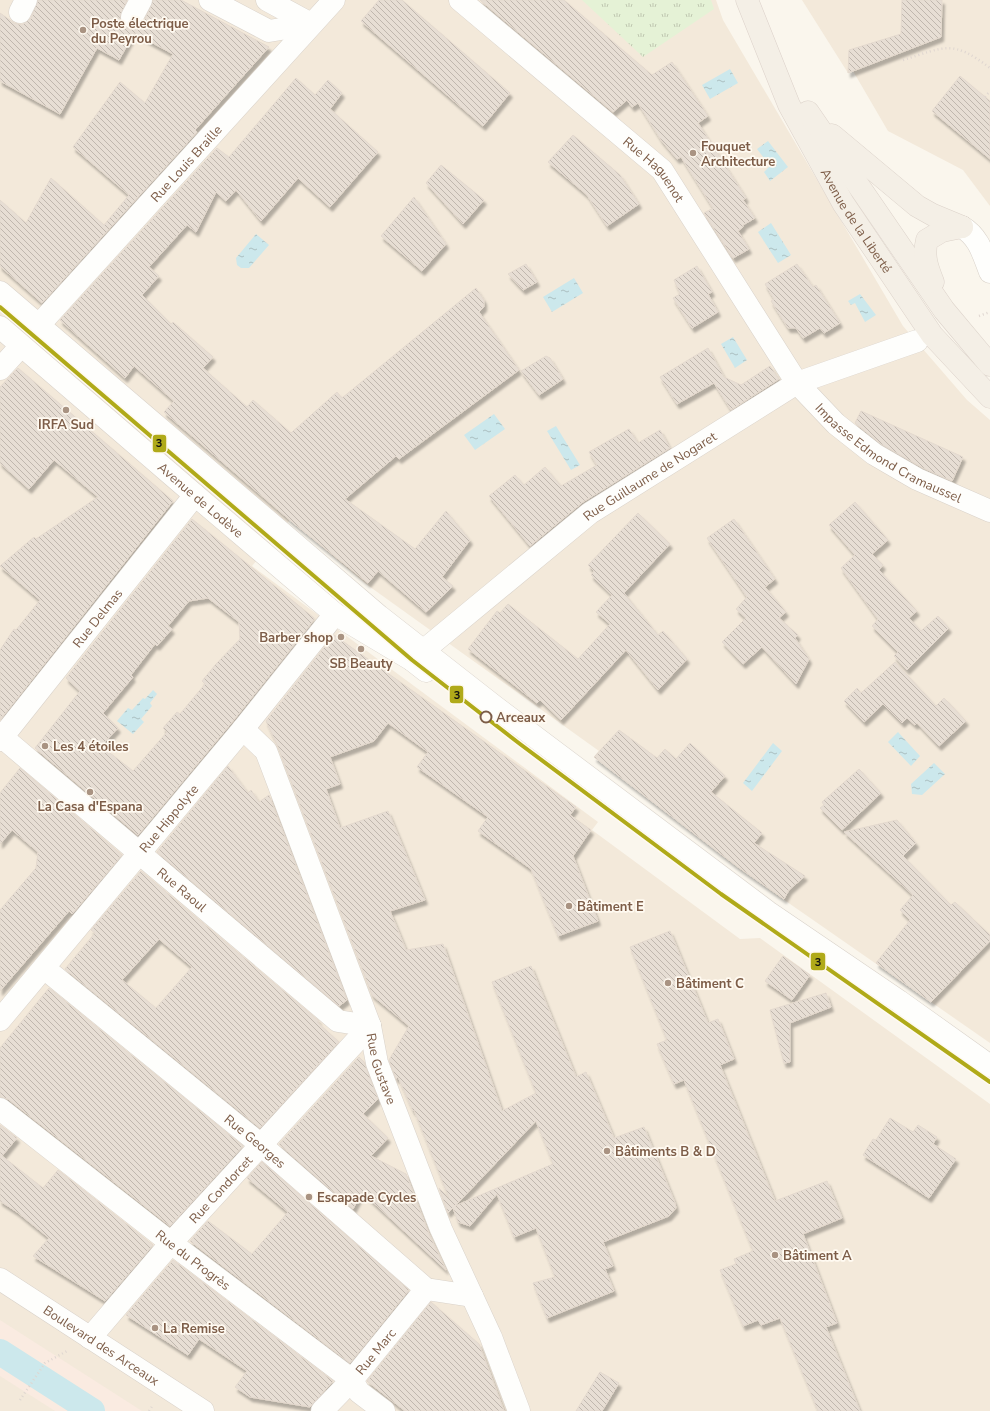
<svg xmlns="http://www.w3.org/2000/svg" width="990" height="1411" font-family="'Nunito Sans',sans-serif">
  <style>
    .residential { fill: #f3e9da }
    .commercial { fill: #faebe1 }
    .park { fill: url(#park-tufts) }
    .water { fill: url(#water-ripples) }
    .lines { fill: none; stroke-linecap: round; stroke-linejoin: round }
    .canal { stroke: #cce8ec; stroke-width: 26 }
    .building { fill: url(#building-back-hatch); stroke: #e4d9ce; fill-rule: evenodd; filter: url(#shadow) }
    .minor-casing { stroke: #d9d2ca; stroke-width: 23 }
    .major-casing { stroke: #dcd2ca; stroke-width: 23 }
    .path { stroke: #dfd6d0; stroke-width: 2.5; stroke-dasharray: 1 3; stroke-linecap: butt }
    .minor { stroke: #fefefc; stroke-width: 22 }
    .major { stroke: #f4efe6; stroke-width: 22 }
    .tram-1-casing { stroke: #fffaf1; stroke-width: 7 }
    .tram-1 { stroke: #b0aa19; stroke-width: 4 }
    .poi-dot { fill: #a99382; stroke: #fffaf1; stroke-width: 1.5 }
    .stop-dot { fill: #fffaf1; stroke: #7d5d48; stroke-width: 2 }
    .labels { text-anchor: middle; stroke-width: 3.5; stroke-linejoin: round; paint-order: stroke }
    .poi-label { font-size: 13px; font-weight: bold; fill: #7d5d48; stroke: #fffaf1; text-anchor: start }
    .street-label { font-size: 13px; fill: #7d5d48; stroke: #fffaf1 }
    .stop-label { font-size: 13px; font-weight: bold; fill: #7d5d48; stroke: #fffaf1; text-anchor: start }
    .line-badge { stroke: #fffaf1; stroke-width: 1.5 }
    .pale-badge-label { font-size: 11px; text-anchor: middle; font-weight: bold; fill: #111 }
  </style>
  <defs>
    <pattern id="park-tufts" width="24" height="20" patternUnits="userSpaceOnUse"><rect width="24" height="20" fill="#e5f2d6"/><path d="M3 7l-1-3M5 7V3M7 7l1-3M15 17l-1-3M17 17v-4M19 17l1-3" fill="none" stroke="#bfc7b0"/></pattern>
    <pattern id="water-ripples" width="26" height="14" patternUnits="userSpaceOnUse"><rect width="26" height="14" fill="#cce8ec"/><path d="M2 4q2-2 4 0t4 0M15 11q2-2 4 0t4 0" fill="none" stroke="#abbfc1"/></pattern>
    <pattern id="building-back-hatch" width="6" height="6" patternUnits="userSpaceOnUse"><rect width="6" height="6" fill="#e7ded4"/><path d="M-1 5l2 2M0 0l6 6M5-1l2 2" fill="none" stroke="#c0b7ae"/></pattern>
    <filter id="shadow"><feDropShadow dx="2.5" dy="4.5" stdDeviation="1" flood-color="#0004"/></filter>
  </defs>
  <rect width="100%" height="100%" fill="#faf6ed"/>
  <g class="residential">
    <path d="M0,0H716L723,20L903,326L967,400L990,420V1043L737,867L594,757L599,751L366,584L290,520L252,566L598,822L592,830L740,939L760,938L990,1104V1411H0Z"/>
    <path d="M802,0H990V206L963,170L888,131L853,71L848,73Z"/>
  </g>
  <path class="commercial" d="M0,1320L142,1411H55L0,1376Z"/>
  <path class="park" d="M582,0H711L714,9L643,57Z"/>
  <g class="water">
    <path d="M730,69L738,83L710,99L702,85Z"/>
    <path d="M768,141L788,167L770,181L764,172L770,166L757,149Z"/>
    <path d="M771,223L791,255L778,263L758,232Z"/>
    <path d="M256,234L269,245L249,268H241L237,265L236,258Z"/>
    <path d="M574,278L583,293L552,312L543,297Z"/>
    <path d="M860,294L876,315L865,322L855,303L851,305L848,301Z"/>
    <path d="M733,337L747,360L735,368L721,344Z"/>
    <path d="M494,414L505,429L475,450L464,435Z"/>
    <path d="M556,426L580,465L571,470L547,431Z"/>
    <path d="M153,690L157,694L150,703L152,706L141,719L144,722L133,734L117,721L128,708L132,710L143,698L145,699Z"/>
    <path d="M898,732L920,756L911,766L888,742Z"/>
    <path d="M773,743L782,751L752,791L743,783Z"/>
    <path d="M934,763L945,774L922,795L912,794L911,784Z"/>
  </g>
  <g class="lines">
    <path class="canal" d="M0,1352L92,1411"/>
  </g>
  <g class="building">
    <path d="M38,0H127L120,18L121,23L126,28L132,29L138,28L143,23L153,0H181L269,47L195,130L197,132L42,303L0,266V200L26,223L51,178L104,225L129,195L73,147L120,82L145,103L173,54L134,33L119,60L97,48L60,114L0,81V13L14,23L22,25L31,18Z"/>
    <path d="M379,0H402L510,93L483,126L361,21Z"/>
    <path d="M480,0H564L652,75L672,62L708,116L698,123L746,198L743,200L755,218L743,225V227L738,231L749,249L733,258L704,213L713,208L681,157L677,159L661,140L638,103L632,107L627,100L613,112Z"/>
    <path d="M902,0H942L941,37L848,73L849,50L901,34Z"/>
    <path d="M960,76L990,101V159L932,111Z"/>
    <path d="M296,78L315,95L328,80L342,93L330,109L378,152L330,207L298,178L261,221L236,190L226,201L216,192L196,232L187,225L149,267L159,276L142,295L171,324L173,322L213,357L203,368L247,407L253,400L291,433L337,392L342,398L476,288L484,300V307L479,312L519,370L399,459L396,456L345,499L415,549L446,511L470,540L442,577L453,586L426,612L378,571L368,583L291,521L164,412L174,401L134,366L125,378L60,320L217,148L229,157Z"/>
    <path d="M573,135L620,175L639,204L607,226L587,195L548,162Z"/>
    <path d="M441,165L484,200L463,224L426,183Z"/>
    <path d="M414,197L446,244L422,271L381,236Z"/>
    <path d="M526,264L537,282L523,290L508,274Z"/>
    <path d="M797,264L813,287L816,285L840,323L824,333L820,328L803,338L796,328H788L771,301L774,299L765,284Z"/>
    <path d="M697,266L712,292L708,294L718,312L692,328L673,298L680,294L674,280Z"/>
    <path d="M708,348L724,377L741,385L770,366L779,379L731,410L714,383L677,404L660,377Z"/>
    <path d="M546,356L550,358L563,379L539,395L521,371Z"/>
    <path d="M18,368L173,501L0,720V650L14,629L16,630L40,600L0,566L34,537L36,539L98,497L54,460L29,489L0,463V387Z"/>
    <path d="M861,411L963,457L952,481L923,468L881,444L855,423Z"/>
    <path d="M629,429L638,443L660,430L670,448L583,502L530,546L489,496L515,475L524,485L545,467L561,486L597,465L589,452Z"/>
    <path d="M855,502L888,540L872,554L883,565L879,570L917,611L909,618L921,631L938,616L949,628L907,670L894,656L898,652L872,626L878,619L841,568L855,555L829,525Z"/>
    <path d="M638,513L670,544L624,593L658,635L663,631L687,659L658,690L626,650L561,720L540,700L537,703L468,649L497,611L500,613L508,604L578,659L610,624L596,612L612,595L591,575L594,571L588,565Z"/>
    <path d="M192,519L314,618V620L233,721L138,835L35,748L80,691L66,678ZM208,598L239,622L240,639L216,664L202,681L205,684L180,714L177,712L163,728L167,732L133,771L101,746L118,728L103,713L133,677L131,675L155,644L157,646L172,629L168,626L189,601Z"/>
    <path d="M734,519L775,579L765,587L786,612L779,618L798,635L795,638L809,659L796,684L762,647L743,664L722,642L746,618L736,609L747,597L707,538Z"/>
    <path d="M334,635L576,807L570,815L591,830L573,856L598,921L558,936L531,869L478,831L488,817L417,767L428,752L388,723L374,741L330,757L340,784L326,789L340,828L388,811L425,900L390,911L406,950L443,944L502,1111L536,1093L492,982L531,966L576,1077L586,1072L614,1138L644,1127L675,1203L676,1208L669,1216L603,1242L613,1266L605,1269L614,1291L547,1318L533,1283L555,1277L536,1228L514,1237L497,1194L470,1226L458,1222L453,1208L448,1213L439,1188L449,1198L414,1110L413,1111L398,1077L396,1079L389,1060L409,1026L372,995L278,747L266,721ZM536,1121L553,1164L455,1206L456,1205Z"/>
    <path d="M895,662L936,706L944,698L966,721L939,746L917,723L915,725L907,718L902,723L883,704L864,722L844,701L857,688L861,693Z"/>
    <path d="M619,730L657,758L665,749L676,759L690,743L725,776L711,792L762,833L754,843L805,876L789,890L784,899L738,867L594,757Z"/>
    <path d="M228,766L248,793L251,790L259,802L269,795L347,1000L339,1006L157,852Z"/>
    <path d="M20,768L122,855L72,914L69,911L0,991V910L36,868L38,852L12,830L0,844V793Z"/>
    <path d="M859,769L881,793L842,830L820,808L824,805L822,802Z"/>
    <path d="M897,820L916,843L903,856L951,905L955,902L990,935V941L931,1002L876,963L910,920L900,910L913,895L844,832Z"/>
    <path d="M141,871L319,1021L317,1022L339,1042L260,1128L65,969L95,933L91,930ZM159,939L192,967L156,1008L122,980Z"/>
    <path d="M670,931L708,1023L718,1019L734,1059L720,1065L775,1201L827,1181L842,1218L803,1234L837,1323L826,1327L860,1411H818L780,1318L761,1325L758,1320L743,1326L720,1270L736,1264L734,1259L753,1251L684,1080L674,1084L657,1044L667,1040L630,947Z"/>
    <path d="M783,956L810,975L792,1000L765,981Z"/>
    <path d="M49,988L243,1146L170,1226L8,1099L0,1097V1048Z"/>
    <path d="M826,993L831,1007L790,1023V1062L784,1063L770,1010Z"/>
    <path d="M359,1057L364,1062L378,1099L363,1114L388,1138L371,1156L406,1174L429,1234L446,1270L362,1192L353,1209L279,1144Z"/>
    <path d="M890,1118L913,1132L918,1125L937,1137L933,1144L956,1159L929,1198L863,1155L873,1139L876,1140Z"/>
    <path d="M0,1125L17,1138L2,1156L43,1188L58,1170L153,1245L105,1301L33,1256L49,1238L17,1212L0,1201Z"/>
    <path d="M262,1162L409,1290L350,1363L190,1241L208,1221L252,1254L288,1212L247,1178Z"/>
    <path d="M173,1260L333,1381L310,1407L250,1397L235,1387L247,1371L199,1339L188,1355L126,1315Z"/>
    <path d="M431,1302L479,1344L504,1411H405L367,1381Z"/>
    <path d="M600,1372L619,1383L602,1411H576Z"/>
  </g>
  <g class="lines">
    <defs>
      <g id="minor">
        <path d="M210,0L269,31L311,24"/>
        <path d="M267,0L311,24"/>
        <path id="s1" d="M460,0L662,170L797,383L836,424L874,454L917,479L990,511"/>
        <path d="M20,12L26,0"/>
        <path d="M132,17L141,0"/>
        <path d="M962,227C979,237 983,254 990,272"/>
        <path d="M0,292L379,616L494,706L768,912L899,1001L990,1066"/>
        <path id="s2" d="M38,326L334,0"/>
        <path id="s3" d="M0,327L195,495L335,614L412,660L426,671"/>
        <path d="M0,369L21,346"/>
        <path id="s4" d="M412,660L590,513L797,383L917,341"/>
        <path id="s5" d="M243,729L266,751L370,1026L377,1063L441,1229L491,1337L519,1411"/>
        <path id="s6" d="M0,737H2L338,1021L370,1026"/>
        <path id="s7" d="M0,740L195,495"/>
        <path id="s8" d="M44,968L261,1145L426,1289L472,1296"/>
        <path id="s9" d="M0,1020L243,729L335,614"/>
        <path id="s10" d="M0,1109L171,1243L352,1380L359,1392L384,1411"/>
        <path id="s11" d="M0,1279L203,1411"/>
        <path id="s12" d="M90,1338L171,1243L370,1026"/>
        <path id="s13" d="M322,1411L352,1380L426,1289"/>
      </g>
      <g id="major">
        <path id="s14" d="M747,0L789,105L843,203L932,335L990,397"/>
        <path d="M808,112L944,310L990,365"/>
        <path d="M832,135L917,206L933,215L962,227"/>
        <path d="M933,282C927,267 923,256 927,240L942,231L962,227"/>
      </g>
    </defs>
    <use href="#minor" class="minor-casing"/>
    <use href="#major" class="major-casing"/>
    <g class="path">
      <path d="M903,60C945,47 952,39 990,68"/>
      <path d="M985,97L990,91"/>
      <path d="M979,316L990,312"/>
      <path d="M20,1400L45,1363L67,1351"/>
      <path d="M149,1411L153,1405"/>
    </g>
    <use href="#minor" class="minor"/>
    <use href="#major" class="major"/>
    <defs>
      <path id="tram-1" d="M0,307L412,660L520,744L721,894L990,1082"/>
    </defs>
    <use href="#tram-1" class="tram-1-casing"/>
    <use href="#tram-1" class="tram-1"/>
  </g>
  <g class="poi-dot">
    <circle cx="83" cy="30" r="4"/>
    <circle cx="693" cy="153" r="4"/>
    <circle cx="66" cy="410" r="4"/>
    <circle cx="341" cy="637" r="4"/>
    <circle cx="361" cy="649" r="4"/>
    <circle cx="45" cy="746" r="4"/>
    <circle cx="90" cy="792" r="4"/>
    <circle cx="569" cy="906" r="4"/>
    <circle cx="668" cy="983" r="4"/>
    <circle cx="607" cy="1151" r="4"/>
    <circle cx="309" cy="1197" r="4"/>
    <circle cx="775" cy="1255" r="4"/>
    <circle cx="155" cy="1328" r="4"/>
  </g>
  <circle class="stop-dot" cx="486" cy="717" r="5.5"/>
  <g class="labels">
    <g class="poi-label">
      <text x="91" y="28">Poste électrique<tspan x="91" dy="15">du Peyrou</tspan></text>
      <text x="701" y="151">Fouquet<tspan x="701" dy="15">Architecture</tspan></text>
      <text x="66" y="429" text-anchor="middle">IRFA Sud</text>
      <text x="333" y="642" text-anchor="end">Barber shop</text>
      <text x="361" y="668" text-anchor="middle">SB Beauty</text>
      <text x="53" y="751">Les 4 étoiles</text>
      <text x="90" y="811" text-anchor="middle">La Casa d'Espana</text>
      <text x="577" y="911">Bâtiment E</text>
      <text x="676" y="988">Bâtiment C</text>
      <text x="615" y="1156">Bâtiments B &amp; D</text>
      <text x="317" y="1202">Escapade Cycles</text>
      <text x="783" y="1260">Bâtiment A</text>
      <text x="163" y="1333">La Remise</text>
    </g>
    <g class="street-label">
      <text dy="5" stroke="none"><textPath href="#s2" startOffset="220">Rue Louis Braille</textPath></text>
      <text dy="5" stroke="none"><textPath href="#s1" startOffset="258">Rue Haguenot</textPath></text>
      <text dy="5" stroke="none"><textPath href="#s14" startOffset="247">Avenue de la Liberté</textPath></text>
      <text dy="5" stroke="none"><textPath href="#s1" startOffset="633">Impasse Edmond Cramaussel</textPath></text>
      <text dy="5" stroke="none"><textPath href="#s4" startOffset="301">Rue Guillaume de Nogaret</textPath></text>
      <text dy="5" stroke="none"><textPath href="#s3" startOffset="265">Avenue de Lodève</textPath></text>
      <text dy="5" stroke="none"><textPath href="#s7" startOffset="156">Rue Delmas</textPath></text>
      <text dy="5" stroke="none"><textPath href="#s9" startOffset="263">Rue Hippolyte</textPath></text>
      <text dy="5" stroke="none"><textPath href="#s6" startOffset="238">Rue Raoul</textPath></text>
      <text dy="5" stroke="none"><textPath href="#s5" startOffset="370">Rue Gustave</textPath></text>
      <text dy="5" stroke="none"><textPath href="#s8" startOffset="273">Rue Georges</textPath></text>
      <text dy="5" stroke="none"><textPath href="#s12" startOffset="198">Rue Condorcet</textPath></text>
      <text dy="5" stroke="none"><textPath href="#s10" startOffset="245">Rue du Progrès</textPath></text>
      <text dy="5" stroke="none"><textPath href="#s11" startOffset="121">Boulevard des Arceaux</textPath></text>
      <text dy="5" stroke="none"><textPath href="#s13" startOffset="80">Rue Marc</textPath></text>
    </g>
    <g class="stop-label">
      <text x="496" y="722">Arceaux</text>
    </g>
  </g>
  <g class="line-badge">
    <rect x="152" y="434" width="15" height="19" rx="4" fill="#b0aa19"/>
    <rect x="449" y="685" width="15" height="19" rx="4" fill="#b0aa19"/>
    <rect x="810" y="952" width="16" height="19" rx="4" fill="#b0aa19"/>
  </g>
  <g class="pale-badge-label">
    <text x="159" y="447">3</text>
    <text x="457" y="699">3</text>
    <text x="818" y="966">3</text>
  </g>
</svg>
